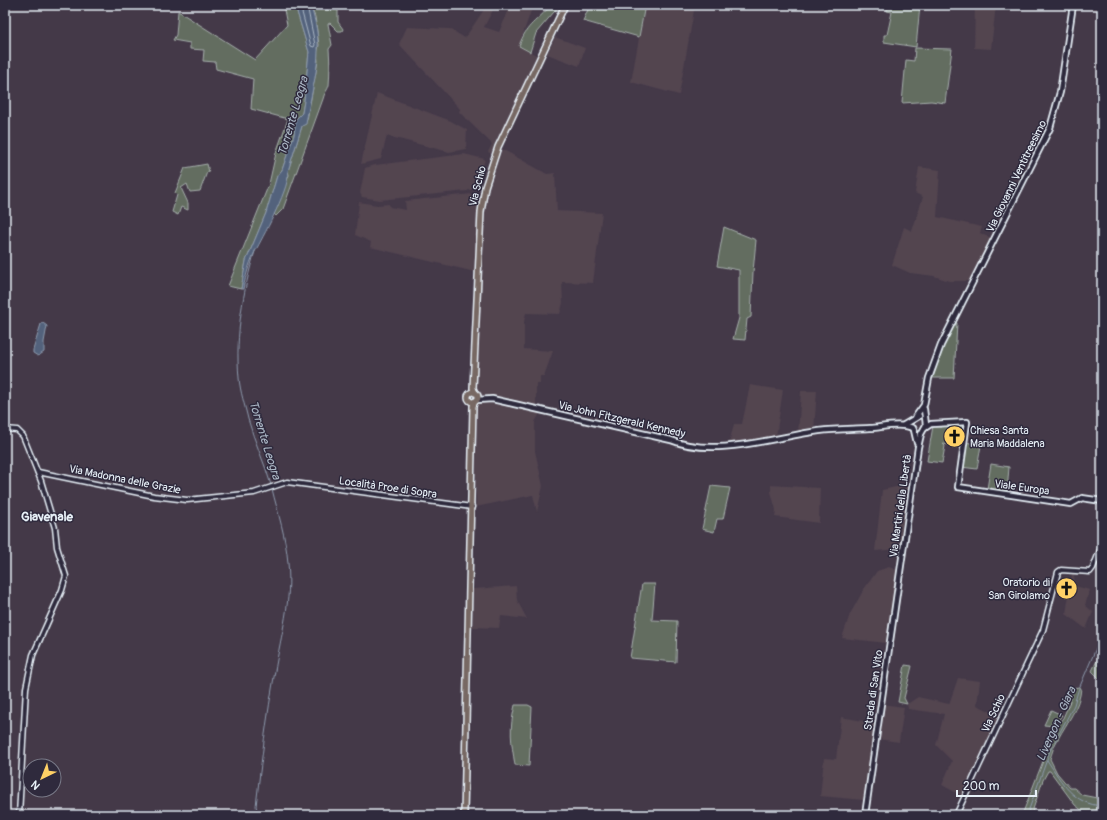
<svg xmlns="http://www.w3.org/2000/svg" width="1107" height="820" font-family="Pangolin,sans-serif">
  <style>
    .built { fill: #524450 }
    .green { fill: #636d61; stroke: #a6afac }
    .water { fill: #52627c; stroke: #8e9bae }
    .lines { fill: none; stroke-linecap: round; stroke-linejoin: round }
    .shore { stroke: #acb8c6; stroke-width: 1 }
    .stream { stroke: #8e9bae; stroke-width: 1 }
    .tertiary-casing { stroke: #e8f1f8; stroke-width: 7 }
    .secondary-casing { stroke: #e8f1f8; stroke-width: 8 }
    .primary-casing { stroke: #e8f1f8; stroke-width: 8 }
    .tertiary { stroke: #2f2a3d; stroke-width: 4 }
    .secondary { stroke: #2f2a3d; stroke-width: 4.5 }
    .primary { stroke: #776864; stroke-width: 5 }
    .labels { text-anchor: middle; stroke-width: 3; stroke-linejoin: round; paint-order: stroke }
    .street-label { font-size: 11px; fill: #e8f1f8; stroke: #2f2a3d }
    .poi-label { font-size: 11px; fill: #e8f1f8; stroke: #2f2a3d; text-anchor: start }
    .water-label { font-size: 12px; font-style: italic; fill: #acb8c6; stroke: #2f2a3d }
    .quarter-label { font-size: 13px; font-weight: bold; fill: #e8f1f8; stroke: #2f2a3d }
  </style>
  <rect width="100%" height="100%" fill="#443948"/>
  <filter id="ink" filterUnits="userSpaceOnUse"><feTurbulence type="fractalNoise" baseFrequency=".025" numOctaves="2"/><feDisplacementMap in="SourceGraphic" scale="8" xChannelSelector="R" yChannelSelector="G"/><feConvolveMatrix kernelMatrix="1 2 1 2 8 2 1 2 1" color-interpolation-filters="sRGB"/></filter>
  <g filter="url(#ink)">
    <g class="built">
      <path d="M487,5L495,6L484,27L499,32L511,5H533L519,46L540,57L493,155L488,152L492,144L459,112L460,109L399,44L407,27L450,29L465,38Z"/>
      <path d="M645,5H695L679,95L631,82Z"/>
      <path d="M975,5H996L991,49L974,48Z"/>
      <path d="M555,37L585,48L579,66L547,54Z"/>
      <path d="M377,93L451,121L467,130L466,149L449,152L387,136L381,159L361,164Z"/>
      <path d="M502,149L547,174L555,173L557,211L602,213L593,283L562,282L563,303L560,314L526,313L524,322V349L553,351L544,376H540V384H536V406L486,395L476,396L484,209L490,178Z"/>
      <path d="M464,154L485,159L477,187L467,191L380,200L362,197L360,193L365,168L375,165Z"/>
      <path d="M919,167L940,170L937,217L982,227L980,233L991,238L970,281H949L934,276L910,273L892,265L904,227L912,231L923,197L915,193Z"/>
      <path d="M481,193L477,227L475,272L370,247L371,242L355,235L359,202L377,205L389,204L390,207L406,210L405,201Z"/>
      <path d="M750,385L783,390L776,437L744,443H729L734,424H742Z"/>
      <path d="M801,391H817L814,430L798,433Z"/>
      <path d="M476,400L541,412L535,422V451L543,486L537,512L533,495L476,507Z"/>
      <path d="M909,484L900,549L875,551L882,490Z"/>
      <path d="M771,485L820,488L819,523L775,517L776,510L771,492Z"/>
      <path d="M889,567L897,570L886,643L842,638L850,614L864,589L877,571Z"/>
      <path d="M1072,574H1074L1075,586L1090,590L1085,605L1093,612L1086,629L1066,614Z"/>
      <path d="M516,586L517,600L527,619L501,616L499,628L472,627L473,589Z"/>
      <path d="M958,678L980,681L977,705L1000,716L962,796L942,785L952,761L936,745L944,714L908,709L907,704L918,697L949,704Z"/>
      <path d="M882,704L904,707L899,742L877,739Z"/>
      <path d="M841,717L875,723L863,800L820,796L824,758L836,759Z"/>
    </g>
    <g class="green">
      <path d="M283,5H295L309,52L304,101L302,113L296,119L294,135L282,170L277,176L266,213L246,261L241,289L228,286L269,184L276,153L288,119L251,109L253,79L216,69L215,62L203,61L204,50L190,49V43L173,40L176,35L178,11L255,60L287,25Z"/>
      <path d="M310,5H322L325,9L338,10V22L343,29L342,31H338L330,23L328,24L332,45L329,49C330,61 330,73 329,85C328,90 324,93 323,99L283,209L276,216L274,214L289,175L288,171L302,126L307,120L318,61L317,54L319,45L315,17Z"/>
      <path d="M551,5H560L536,33L530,52L519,46C527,23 537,22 551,5Z"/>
      <path d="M590,5H645L639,37L583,21Z"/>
      <path d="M887,5H920L916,47L884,42V35H887L892,12L887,11Z"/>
      <path d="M915,48L952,49L945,103L931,101L902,103L906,60L914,61Z"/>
      <path d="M207,164L209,172H207L200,191L190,192L187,184L181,188L188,203V210L181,207L178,215L172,212L177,195L175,193L185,168Z"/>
      <path d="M724,227L756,240L753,272L751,317L747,319L745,340L733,339L739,318V270L717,266Z"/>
      <path d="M954,323H957L954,378H930L936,361Z"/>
      <path d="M963,423L964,431L959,430L957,446L943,444L945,446L942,463L927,461L933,426L941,427L933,425Z"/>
      <path d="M965,442L981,445L977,469L961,467Z"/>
      <path d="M991,464L1009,467L1007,492L987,489Z"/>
      <path d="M711,486L730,488L723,519H717L714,532L702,529Z"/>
      <path d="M642,584H655L652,620L677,621L676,662L630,658Z"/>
      <path d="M1101,652L1102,653V681L1092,671Z"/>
      <path d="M905,665L912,666L904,698L907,704L898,702Z"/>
      <path d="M1079,687L1081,688C1080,707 1067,722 1058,739C1054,745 1052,753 1050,759L1057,773L1070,788H1074L1082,795L1102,799V815H1088L1075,805L1050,771H1048L1043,780L1031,815H1022L1045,756L1050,748L1052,731L1063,718L1069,704L1072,695V688Z"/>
      <path d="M515,705H528L532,707L529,766L515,765C511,740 509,730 515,705Z"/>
      <path d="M1051,710L1062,715L1054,726L1044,725Z"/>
    </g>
    <g class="water">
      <path d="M295,5H310C327,50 313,79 306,124L302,126L288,171C291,185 265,233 257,248C250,260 246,275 243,289H241L246,261L266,213L277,176L282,170L294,135L296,119L302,113L304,101L309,52Z"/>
      <path d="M43,323L47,326L44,342V352L38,356L33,353V350L41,324Z"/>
    </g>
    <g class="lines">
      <path class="shore" d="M300,5L311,46L314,47L315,45L307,5"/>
      <g class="stream">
        <path d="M255,251C243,291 235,335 239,378C240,391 245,406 248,419C254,441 265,463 271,485"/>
        <path d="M1047,760C1062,783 1073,804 1102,806"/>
        <path d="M258,815L256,806C261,761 267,716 275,671C281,634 292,601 288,563C286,538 278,513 272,489"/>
        <path d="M1027,815L1050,751L1074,705L1078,691L1097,646L1102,641"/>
      </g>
      <defs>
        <g id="tertiary">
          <path d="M5,429L17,430L23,436L41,481L55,528L57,547L66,576L62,590L33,655L26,688L19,815"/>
          <path d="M38,472L154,496L187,500L254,493L287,482L472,507"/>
          <path d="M956,815L1043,630L1058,572L1061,570L1090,572L1093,568L1102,545"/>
        </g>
        <g id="secondary">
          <path d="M477,400L492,399L514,404L671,440C714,458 775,437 819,431C836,429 853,429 870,428C884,427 900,423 913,428"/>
          <path d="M916,416L924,405L929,378L941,345L1050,128L1060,92L1073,5"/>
          <path d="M904,425L919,416"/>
          <path d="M925,428L931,424L967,422L958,487L1071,504L1082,498L1102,501"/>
          <path d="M914,430L917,443"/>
          <path d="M865,815L918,447L921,434L926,425L924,409"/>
        </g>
        <g id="primary">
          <circle cx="473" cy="397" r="5"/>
          <path d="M475,393L473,388L481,212L485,187L498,147L565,5"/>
          <path d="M464,815L473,406L475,401"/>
        </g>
      </defs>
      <use href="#tertiary" class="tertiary-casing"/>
      <use href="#secondary" class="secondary-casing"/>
      <use href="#primary" class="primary-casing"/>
      <use href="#tertiary" class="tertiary"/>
      <use href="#secondary" class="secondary"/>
      <use href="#primary" class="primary"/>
    </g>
  </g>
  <defs>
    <symbol id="church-disc" viewBox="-11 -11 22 22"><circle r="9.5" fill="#ffd166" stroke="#2f2a3d"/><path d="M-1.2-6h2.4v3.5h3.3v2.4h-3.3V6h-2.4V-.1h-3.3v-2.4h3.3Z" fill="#111"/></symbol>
  </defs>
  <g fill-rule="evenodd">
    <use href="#church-disc" x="942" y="424" width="25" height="25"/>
    <use href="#church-disc" x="1054" y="576" width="25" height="25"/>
  </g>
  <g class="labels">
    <g class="street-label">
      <text transform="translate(1016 176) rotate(-64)" y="4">Via Giovanni Ventitreesimo</text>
      <text transform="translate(477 186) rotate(-76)" y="4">Via Schio</text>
      <text transform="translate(622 419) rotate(13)" y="4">Via John Fitzgerald Kennedy</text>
      <text transform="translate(125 479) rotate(11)" y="4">Via Madonna delle Grazie</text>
      <text transform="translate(388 487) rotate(8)" y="4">Località Proe di Sopra</text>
      <text transform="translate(1022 487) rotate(8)" y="4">Viale Europa</text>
      <text transform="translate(900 506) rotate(-82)" y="4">Via Martiri della Libertà</text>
      <text transform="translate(873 690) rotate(-82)" y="4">Strada di San Vito</text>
      <text transform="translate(993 713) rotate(-65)" y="4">Via Schio</text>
    </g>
    <g class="poi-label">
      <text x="970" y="434">Chiesa Santa<tspan x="970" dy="13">Maria Maddalena</tspan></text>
      <text x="1050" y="586" text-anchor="end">Oratorio di<tspan x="1050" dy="13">San Girolamo</tspan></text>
    </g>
    <g class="water-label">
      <text transform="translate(293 116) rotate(-74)" y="4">Torrente Leogra</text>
      <text transform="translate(265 440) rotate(73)" y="4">Torrente Leogra</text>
      <text transform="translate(1056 724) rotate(-66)" y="4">Livergon - Giara</text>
    </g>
    <g class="quarter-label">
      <text x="47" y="521">Giavenale</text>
    </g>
  </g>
  <rect width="1107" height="820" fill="none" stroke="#2f2a3d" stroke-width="20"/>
  <rect x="10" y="10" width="1087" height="800" fill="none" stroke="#e8f1f8" stroke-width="1.5" filter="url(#ink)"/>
  <g transform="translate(42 778) rotate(223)"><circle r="19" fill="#2f2a3d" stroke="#797a88"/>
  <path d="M0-3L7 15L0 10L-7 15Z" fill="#ffd166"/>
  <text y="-6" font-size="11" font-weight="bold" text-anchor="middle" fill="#e8f1f8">N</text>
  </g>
  <path d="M957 790v6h79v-6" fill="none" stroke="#e8f1f8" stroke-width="2"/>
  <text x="963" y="790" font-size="12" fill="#e8f1f8" stroke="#2f2a3d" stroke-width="3" paint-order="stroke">200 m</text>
</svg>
